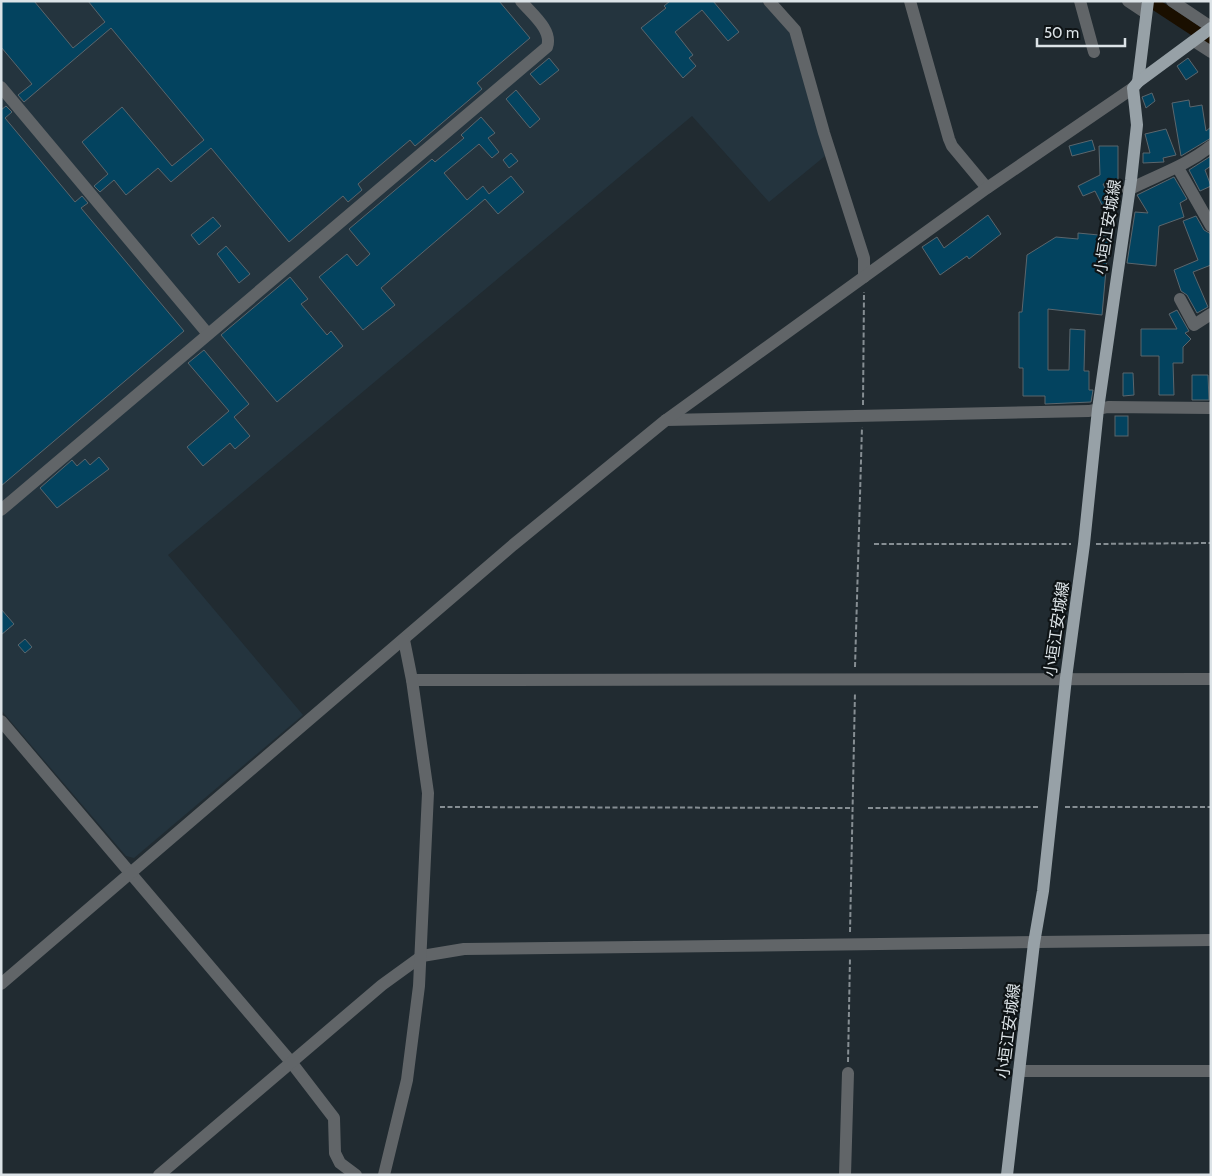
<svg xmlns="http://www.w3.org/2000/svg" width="1212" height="1176" font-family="Cabin,'Noto Sans JP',sans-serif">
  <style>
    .built { fill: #24343e }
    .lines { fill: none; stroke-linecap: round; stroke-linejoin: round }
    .canal { stroke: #1a0f00; stroke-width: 12 }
    .building { fill: #03435f; stroke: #5b666d }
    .path { stroke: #868e93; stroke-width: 2; stroke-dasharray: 5 2.5; stroke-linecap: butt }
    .minor { stroke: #616568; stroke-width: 12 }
    .major { stroke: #97a1a7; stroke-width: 12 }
    .labels { text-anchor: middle; stroke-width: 4.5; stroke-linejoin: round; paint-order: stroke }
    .street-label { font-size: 16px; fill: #dce3e7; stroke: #0e1315 }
  </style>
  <rect width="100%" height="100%" fill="#212b31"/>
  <path class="built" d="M1,1H761L790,33L825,156L769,202L692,116L168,555L303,715L134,858L126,856L1,710Z"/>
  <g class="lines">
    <path class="canal" d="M1150,1L1211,41"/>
  </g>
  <g class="building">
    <path d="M1,1H34L73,48L105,22L88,1H499L530,38L477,83L482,89L415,146L410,140L358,184L362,190L348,202L343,196L289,242L211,148L171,182L158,168L126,195L114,180L100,192L94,186L108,174L82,142L122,107L172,166L204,140L111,28L24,102L18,95L32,84L1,47Z"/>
    <path d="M670,1H713L739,32L728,41L702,10L675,32L693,55L689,58L696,66L683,78L641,28L666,8L664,6Z"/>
    <path d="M549,58L559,70L540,85L530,74Z"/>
    <path d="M1188,58L1198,72L1186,80L1177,66Z"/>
    <path d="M516,90L540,119L530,128L506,99Z"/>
    <path d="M1152,93L1155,101L1146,108L1142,97Z"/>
    <path d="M1189,100L1190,107L1202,105L1206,131L1211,127V138L1181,156L1172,103Z"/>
    <path d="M6,106L12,112L5,118L75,202L82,196L88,203L81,208L184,331L1,486V110Z"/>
    <path d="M481,117L495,133L488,138L499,152L492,158L479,144L444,173L467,200L483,186L489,194L511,176L524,192L498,214L485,199L381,288L395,305L363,330L319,277L347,254L357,266L370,254L349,229L432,159L435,162L464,138L461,135Z"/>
    <path d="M1166,129L1176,155L1163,158L1164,162L1143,163V153H1150L1145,134Z"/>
    <path d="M1092,140L1095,150L1072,156L1069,146Z"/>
    <path d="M1099,146H1118V184H1103L1111,200L1102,205L1095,191L1083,196L1078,186L1100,175Z"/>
    <path d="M511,153L518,161L509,168L503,160Z"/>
    <path d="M1211,156V166L1205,170L1211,186L1200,191L1189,170Z"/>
    <path d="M1174,177L1187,199L1180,203L1184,217L1159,226L1156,266L1127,263L1135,212L1148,213L1137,195Z"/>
    <path d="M988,215L1001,234L969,259L967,256L940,275L922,247L937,237L944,248Z"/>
    <path d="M1196,216L1204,230L1211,234V265L1193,272L1208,307L1197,313L1187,295L1181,291L1174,270L1198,260L1183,221Z"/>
    <path d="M213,217L221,226L199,245L191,235Z"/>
    <path d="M1078,233L1109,236L1102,315L1048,309V370H1069L1070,329L1085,330L1084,371H1089V390H1093L1091,402L1045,404V396H1023V368H1019V312H1022L1027,255L1056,237L1078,239Z"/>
    <path d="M226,246L250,274L239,283L217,254Z"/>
    <path d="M290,277L308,299L301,304L327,335L331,331L343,346L277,402L221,335Z"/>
    <path d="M1177,310L1189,331L1185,333L1191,339L1183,347V363H1173L1174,395H1159V356H1141V329H1177L1169,314Z"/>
    <path d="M204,350L249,404L234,417L250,436L235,449L230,443L203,466L187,447L229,411L188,363Z"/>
    <path d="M1123,373H1133L1134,395L1123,396Z"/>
    <path d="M1192,375H1208L1209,400H1192Z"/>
    <rect x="1115" y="416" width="13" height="20"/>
    <path d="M99,457L109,469L57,508L40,488L72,460L77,466L85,459L90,465Z"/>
    <path d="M1,609L14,624L1,635Z"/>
    <path d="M25,639L32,647L25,653L18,645Z"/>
  </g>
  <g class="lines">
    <g class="path">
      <path d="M863,405L864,292"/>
      <path d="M874,544H1071"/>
      <path d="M1096,544L1211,543"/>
      <path d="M855,667L862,427"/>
      <path d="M440,807L852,808"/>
      <path d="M1065,807H1211"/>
      <path d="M868,808L1040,807"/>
      <path d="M850,932L855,692"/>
      <path d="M848,1062L850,957"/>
    </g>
    <g class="minor">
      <path d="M769,1L795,30L824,133L864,258V277"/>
      <path d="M910,1L949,139L952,146L987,188"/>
      <path d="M1080,1L1094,52"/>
      <path d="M1128,1L1146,13"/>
      <path d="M1172,1L1211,27"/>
      <path d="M1194,41L1211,52"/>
      <path d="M1,87L208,334"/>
      <path d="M1178,168L1211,226"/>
      <path d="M1128,190C1157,175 1186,166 1211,146"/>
      <path d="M1180,299L1194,325L1211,314"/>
      <path d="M666,420L1089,411L1108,407L1211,408"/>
      <path d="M1,510L547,47C553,30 532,14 521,1"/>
      <path d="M412,680L1211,679"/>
      <path d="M1,721L291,1062L334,1118L335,1153L340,1163L356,1175"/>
      <path d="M1,984L513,545L666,420L987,188L1133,88"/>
      <path d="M1019,1071H1211"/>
      <path d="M159,1175L382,985L422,956L464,949L1211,940"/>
      <path d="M384,1175L407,1080L419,986L428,793L412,680L404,640"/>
      <path d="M845,1175L848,1073"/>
    </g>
    <g class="major">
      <path d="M1138,82L1148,1"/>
      <path d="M1007,1175L1034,943L1043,891L1066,678L1084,544L1098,409L1131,180L1137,125L1133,88L1138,82L1211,28"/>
    </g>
  </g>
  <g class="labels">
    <g class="street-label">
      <text transform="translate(1107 227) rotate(-81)" y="6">小垣江安城線</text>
      <text transform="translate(1056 629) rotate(-82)" y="6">小垣江安城線</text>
      <text transform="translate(1008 1031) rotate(-83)" y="6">小垣江安城線</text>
    </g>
  </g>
  <rect width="1212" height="1176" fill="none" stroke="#dce3e7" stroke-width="5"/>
  <path d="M1037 38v8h88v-8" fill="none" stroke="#dce3e7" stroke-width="2.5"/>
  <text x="1044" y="38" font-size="15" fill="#dce3e7" stroke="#0e1315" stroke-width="4" paint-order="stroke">50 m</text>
</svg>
